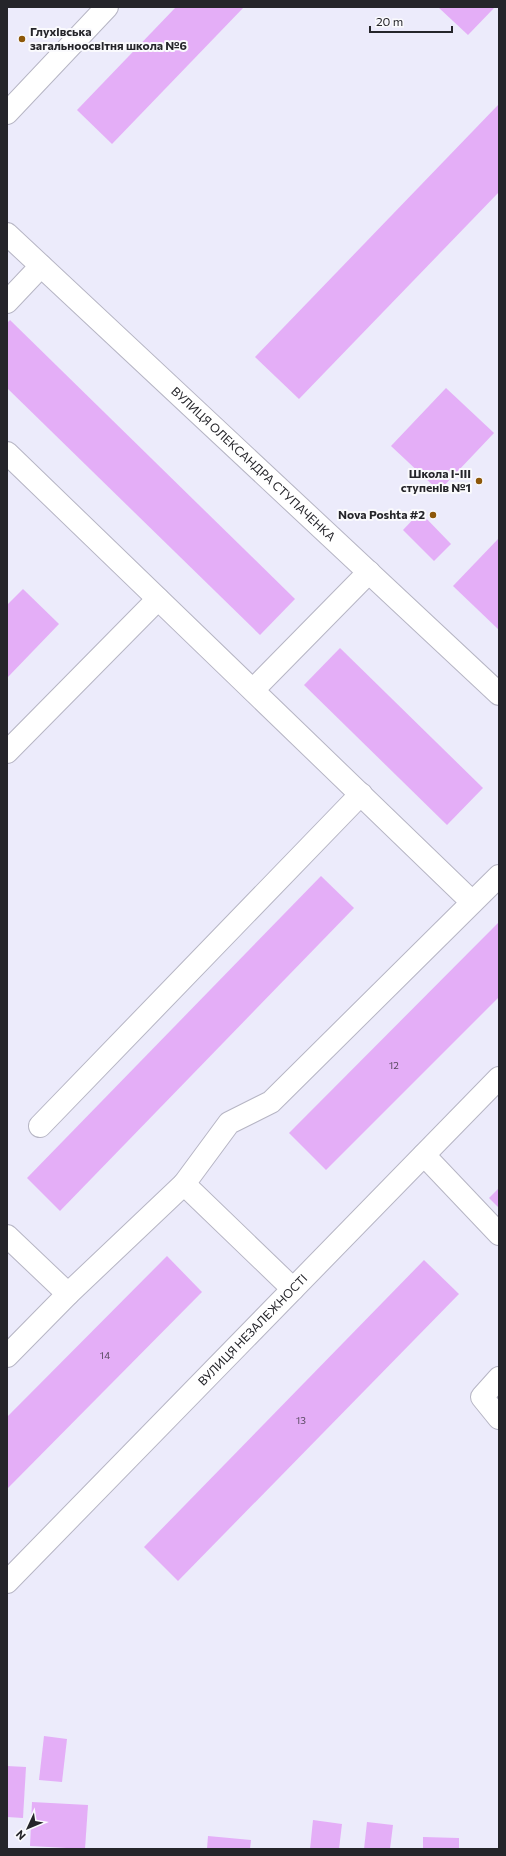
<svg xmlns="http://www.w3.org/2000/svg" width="506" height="1856" font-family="Commissioner,sans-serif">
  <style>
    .building { fill: #e4aef7 }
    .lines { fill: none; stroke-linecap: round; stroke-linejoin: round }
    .minor-casing { stroke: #b6b5c4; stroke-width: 24 }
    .minor { stroke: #fff; stroke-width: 22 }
    .poi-dot { fill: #8d5709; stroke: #fafafd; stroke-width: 1.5 }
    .labels { text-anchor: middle; stroke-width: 4; stroke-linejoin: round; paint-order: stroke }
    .number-label { font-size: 10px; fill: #55475d }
    .poi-label { font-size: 12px; font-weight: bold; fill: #25252a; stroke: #fafafd; text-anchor: end }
    .street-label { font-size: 12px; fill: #25252a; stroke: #fafafd }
  </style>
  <rect width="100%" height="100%" fill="#ecebfb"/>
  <g class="building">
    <path d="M176,7H244L112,144L77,110Z"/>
    <path d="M438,7H495L468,35Z"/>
    <path d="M499,104V192L299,399L255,357Z"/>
    <path d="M10,320L295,599L260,635L7,388V323Z"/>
    <path d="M446,388L494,433L439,491L391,446Z"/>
    <path d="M420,512L451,544L434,561L403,530Z"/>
    <path d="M499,538V630L453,586Z"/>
    <path d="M23,589L59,624L7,678V605Z"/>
    <path d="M340,648L483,788L447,825L304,685Z"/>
    <path d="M321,876L354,908L60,1211L27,1178Z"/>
    <path d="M499,922V997L326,1170L289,1133Z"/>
    <path d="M499,1188V1208L489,1198Z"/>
    <path d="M167,1256L202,1292L7,1489V1417Z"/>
    <path d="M424,1260L459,1294L178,1581L144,1547Z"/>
    <path d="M44,1736L67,1739L62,1782L39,1780Z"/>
    <path d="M7,1766L26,1767L23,1818L7,1817Z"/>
    <path d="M32,1802L88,1805L85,1849L30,1846Z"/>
    <path d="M313,1820L342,1824L339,1849H310Z"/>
    <path d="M367,1822L393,1825L390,1849H364Z"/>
    <path d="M208,1836L251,1840L250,1849H207Z"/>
    <path d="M423,1837L459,1838V1849H423Z"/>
  </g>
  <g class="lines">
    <defs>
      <g id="minor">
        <path d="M7,113L107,7"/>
        <path id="s1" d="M7,234L499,694"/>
        <path d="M7,302L41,266"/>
        <path d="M7,453L472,902"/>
        <path d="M253,690L369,572"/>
        <path d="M7,752L158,599"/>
        <path d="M40,1126L361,794"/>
        <path d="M424,1155L499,1234"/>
        <path d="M184,1184L229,1123L271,1102L499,876"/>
        <path d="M7,1236L68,1294L184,1184L293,1289"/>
        <path d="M7,1356L68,1294"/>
        <path d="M499,1378L482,1397L499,1418"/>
        <path id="s2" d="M7,1582L499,1078"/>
      </g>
    </defs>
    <use href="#minor" class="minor-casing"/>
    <use href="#minor" class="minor"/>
  </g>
  <g class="poi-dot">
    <circle cx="22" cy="39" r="4"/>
    <circle cx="479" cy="481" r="4"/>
    <circle cx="433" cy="515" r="4"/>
  </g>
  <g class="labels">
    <g class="number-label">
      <text x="394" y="1069">12</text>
      <text x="105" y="1359">14</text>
      <text x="301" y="1424">13</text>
    </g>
    <g class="poi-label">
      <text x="30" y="36" text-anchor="start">Глухівська<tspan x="30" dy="14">загальноосвітня школа №6</tspan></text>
      <text x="471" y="478">Школа І-ІІІ<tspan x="471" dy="14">ступенів №1</tspan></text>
      <text x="425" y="519">Nova Poshta #2</text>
    </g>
    <g class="street-label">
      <text dy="4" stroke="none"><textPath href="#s1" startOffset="337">ВУЛИЦЯ ОЛЕКСАНДРА СТУПАЧЕНКА</textPath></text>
      <text dy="4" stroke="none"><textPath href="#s2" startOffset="352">ВУЛИЦЯ НЕЗАЛЕЖНОСТІ</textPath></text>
    </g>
  </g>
  <rect width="506" height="1856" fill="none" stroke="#25252a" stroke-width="16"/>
  <g transform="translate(28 1828) rotate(226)" stroke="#fafafd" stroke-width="3" paint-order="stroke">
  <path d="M0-3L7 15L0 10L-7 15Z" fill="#25252a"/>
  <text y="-6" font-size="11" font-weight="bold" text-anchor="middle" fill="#25252a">N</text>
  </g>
  <path d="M370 26v6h82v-6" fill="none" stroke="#25252a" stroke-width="2"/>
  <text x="376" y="26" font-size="12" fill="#25252a" stroke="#fafafd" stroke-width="3" paint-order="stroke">20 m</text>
</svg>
